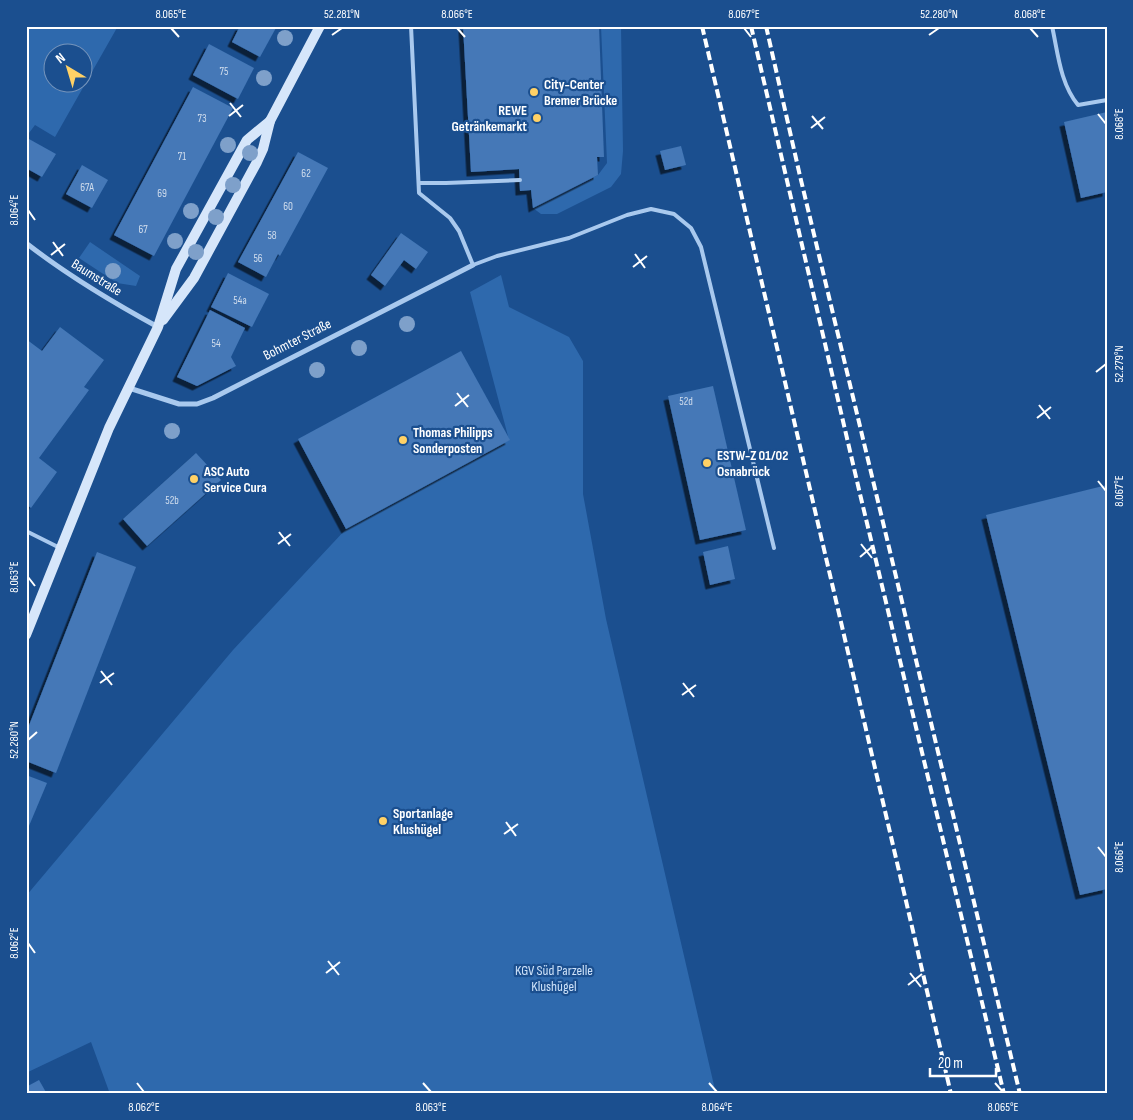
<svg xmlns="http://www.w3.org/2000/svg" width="1133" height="1120" font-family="'Sofia Sans Condensed',sans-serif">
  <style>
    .green { fill: #2e69ad; fill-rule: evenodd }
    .building { fill: #4478b7; filter: url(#shadow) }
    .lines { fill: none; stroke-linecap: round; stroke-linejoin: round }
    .lane { stroke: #a9c9ee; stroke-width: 4 }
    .street { stroke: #a9c9ee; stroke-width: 5 }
    .secondary { stroke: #d6e6fa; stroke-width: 10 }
    .rail { stroke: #fff; stroke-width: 4; stroke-dasharray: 9 4; stroke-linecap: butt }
    .tree { fill: #7ea0ca }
    .ticks { fill: none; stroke: #fff; stroke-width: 2 }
    .poi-dot { fill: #ffd166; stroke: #1b4f8f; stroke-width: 2 }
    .labels { text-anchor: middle; stroke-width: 4.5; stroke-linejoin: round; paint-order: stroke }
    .number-label { font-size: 11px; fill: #d0dded }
    .poi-label { font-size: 14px; font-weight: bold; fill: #fff; stroke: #1b4f8f; text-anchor: start }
    .street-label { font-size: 14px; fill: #fff; stroke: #1b4f8f }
    .park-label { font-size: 14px; fill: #cfe3fa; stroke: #1b4f8f }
    .neatline { fill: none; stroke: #fff; stroke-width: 2 }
    .ticks-label { font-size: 12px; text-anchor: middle; fill: #fff }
  </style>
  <defs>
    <filter id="shadow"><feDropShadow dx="-4.5" dy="4.5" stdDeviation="0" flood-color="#0009"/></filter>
  </defs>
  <rect width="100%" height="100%" fill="#1b4f8f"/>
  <g class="green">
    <path d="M26,26H118L55,137L35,125L26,137ZM82,52V82H52V52Z"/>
    <path d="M601,26H621L623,151L621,174L611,187L557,214H541L533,208L598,175L607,163Z"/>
    <path d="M90,242L140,276L136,286L117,283L79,258Z"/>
    <path d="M501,275L509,307L569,337L583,361V494L606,619L716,1094H110L91,1042L26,1073V930L29,927L26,917V896L233,650L346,529L509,440L470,292Z"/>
  </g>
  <g class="building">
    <path d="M240,26H277L260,57L232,42Z"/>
    <path d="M463,26H599L604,157H597L598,175L533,208L531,190L520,191L519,169L471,172Z"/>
    <path d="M209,44L254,68L238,99L193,75Z"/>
    <path d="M193,87L233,108L154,256L114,235Z"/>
    <path d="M1107,112V192L1081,198L1064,122Z"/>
    <path d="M29,139L56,154L42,177L26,168V143Z"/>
    <path d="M681,146L686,165L665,170L660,151Z"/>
    <path d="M298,152L328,168L280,256L278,254L266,277L238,262Z"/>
    <path d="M82,165L108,180L92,208L66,194Z"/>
    <path d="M401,233L428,252L416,269L404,260L385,286L371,275Z"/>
    <path d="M228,273L269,294L252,327L211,307Z"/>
    <path d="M210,310L245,328L231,357L236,366L197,386L177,377Z"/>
    <path d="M60,327L104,360L84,387L89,390L39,458L57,472L31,508L26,504V339L42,351Z"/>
    <path d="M461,351L510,440L346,529L298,439Z"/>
    <path d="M713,386L746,530L700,540L668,396Z"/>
    <path d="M196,453L221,480L147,546L123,519Z"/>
    <path d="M1107,485V889L1080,895L986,515Z"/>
    <path d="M728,546L735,579L710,585L703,552Z"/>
    <path d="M97,552L136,567L56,773L26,761V733Z"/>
    <path d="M26,775L47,783L26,833Z"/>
    <path d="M39,1080L47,1094H26V1087Z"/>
  </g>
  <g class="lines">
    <g class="lane">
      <path d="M411,26L419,193L450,218L459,231L473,265L497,256L569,238L627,215L651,209L674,214L691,228L701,247L774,548"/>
      <path d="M1052,26C1058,53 1060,83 1078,105L1107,100"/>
      <path d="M419,183H446L520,180"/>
      <path d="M26,531L60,548"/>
    </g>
    <g class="street">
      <path d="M26,243C67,275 112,302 158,327"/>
      <path d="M129,388L179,404H197L213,398L473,265"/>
    </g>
    <g class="secondary">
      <path d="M163,320L194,278L257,162L263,149L270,121L320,26"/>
      <path d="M26,635L109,428L158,327L176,269L247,140L270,121"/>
    </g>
    <g class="rail">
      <path d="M702,26L951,1094"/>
      <path d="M751,26L860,494L1004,1094"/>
      <path d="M766,26L800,176L1020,1094"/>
    </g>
  </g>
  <g class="tree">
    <circle cx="285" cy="38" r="8"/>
    <circle cx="264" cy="78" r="8"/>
    <circle cx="228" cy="145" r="8"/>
    <circle cx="250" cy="153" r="8"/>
    <circle cx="233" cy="185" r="8"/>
    <circle cx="191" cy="211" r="8"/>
    <circle cx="216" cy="217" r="8"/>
    <circle cx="175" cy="241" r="8"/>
    <circle cx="196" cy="252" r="8"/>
    <circle cx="113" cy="271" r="8"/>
    <circle cx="407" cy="324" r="8"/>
    <circle cx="359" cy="348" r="8"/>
    <circle cx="317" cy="370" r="8"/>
    <circle cx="172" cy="431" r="8"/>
  </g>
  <path class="ticks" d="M171,28L179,37M457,28L465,37M744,28L751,37M1030,28L1038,37M332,35L342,28M929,35L939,28M230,103L241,117M1098,114L1106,124M229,116L243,105M812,116L823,129M811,128L825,117M28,210L35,220M53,242L63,256M635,254L645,268M51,255L65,244M633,267L647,256M1096,372L1106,364M457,393L468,407M1039,405L1050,419M455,406L469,395M1037,418L1051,407M1098,481L1106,491M279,532L290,546M278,544L291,534M861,544L872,558M860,557L873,546M28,577L35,586M101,671L112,685M100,683L114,673M683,683L694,697M682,695L696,685M28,740L37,732M506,822L516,836M504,834L518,824M1098,847L1106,857M28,943L35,953M328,961L339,975M326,973L340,962M910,973L921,987M908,985L922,974M137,1083L144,1092M423,1083L431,1092M709,1083L717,1092M995,1083L1003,1092"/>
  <g class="poi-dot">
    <circle cx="534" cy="92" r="5"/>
    <circle cx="537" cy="118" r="5"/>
    <circle cx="403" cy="440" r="5"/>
    <circle cx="707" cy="463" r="5"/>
    <circle cx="194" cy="479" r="5"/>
    <circle cx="383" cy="821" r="5"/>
  </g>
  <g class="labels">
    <g class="number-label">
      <text x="224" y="75">75</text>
      <text x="202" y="122">73</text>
      <text x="182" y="160">71</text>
      <text x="306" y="177">62</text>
      <text x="87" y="191">67A</text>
      <text x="162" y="197">69</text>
      <text x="288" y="210">60</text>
      <text x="143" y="233">67</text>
      <text x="272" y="239">58</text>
      <text x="258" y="262">56</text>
      <text x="240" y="304">54a</text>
      <text x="216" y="347">54</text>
      <text x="686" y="405">52d</text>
      <text x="172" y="504">52b</text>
    </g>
    <g class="poi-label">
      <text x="544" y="89">City-Center<tspan x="544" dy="16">Bremer Brücke</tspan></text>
      <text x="527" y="115" text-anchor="end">REWE<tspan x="527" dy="16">Getränkemarkt</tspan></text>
      <text x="413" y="437">Thomas Philipps<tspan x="413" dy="16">Sonderposten</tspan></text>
      <text x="717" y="460">ESTW-Z 01/02<tspan x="717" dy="16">Osnabrück</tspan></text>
      <text x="204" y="476">ASC Auto<tspan x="204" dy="16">Service Cura</tspan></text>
      <text x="393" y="818">Sportanlage<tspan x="393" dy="16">Klushügel</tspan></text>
    </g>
    <g class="street-label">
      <text transform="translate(97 277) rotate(32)" y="5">Baumstraße</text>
      <text transform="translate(297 339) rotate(-27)" y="5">Bohmter Straße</text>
    </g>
    <g class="park-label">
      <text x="554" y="975">KGV Süd Parzelle<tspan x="554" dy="16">Klushügel</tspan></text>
    </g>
  </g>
  <rect width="1133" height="1120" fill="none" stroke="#1b4f8f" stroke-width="55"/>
  <g transform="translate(68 68) rotate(322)"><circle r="24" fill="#1b4f8f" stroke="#7695bc"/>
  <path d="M0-4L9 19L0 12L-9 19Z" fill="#ffd166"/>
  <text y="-8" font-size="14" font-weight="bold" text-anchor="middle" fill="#ffffff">N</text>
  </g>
  <path d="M930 1068v8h66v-8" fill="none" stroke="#ffffff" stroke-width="2.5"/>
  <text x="938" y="1068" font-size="15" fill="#ffffff" stroke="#1b4f8f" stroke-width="4" paint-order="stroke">20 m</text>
  <rect x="28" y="28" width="1078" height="1064" class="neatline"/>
  <g class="ticks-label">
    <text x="171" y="18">8.065°E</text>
    <text x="342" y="18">52.281°N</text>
    <text x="457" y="18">8.066°E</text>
    <text x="744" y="18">8.067°E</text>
    <text x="939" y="18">52.280°N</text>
    <text x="1030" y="18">8.068°E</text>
    <text transform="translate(1119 124) rotate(-90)" y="4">8.068°E</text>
    <text transform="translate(14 210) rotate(-90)" y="4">8.064°E</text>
    <text transform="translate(1119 364) rotate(-90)" y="4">52.279°N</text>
    <text transform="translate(1119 491) rotate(-90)" y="4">8.067°E</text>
    <text transform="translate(14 577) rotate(-90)" y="4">8.063°E</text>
    <text transform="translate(14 740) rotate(-90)" y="4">52.280°N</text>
    <text transform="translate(1119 857) rotate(-90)" y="4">8.066°E</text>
    <text transform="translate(14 943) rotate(-90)" y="4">8.062°E</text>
    <text x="144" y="1111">8.062°E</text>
    <text x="431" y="1111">8.063°E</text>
    <text x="717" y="1111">8.064°E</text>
    <text x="1003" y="1111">8.065°E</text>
  </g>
</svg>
